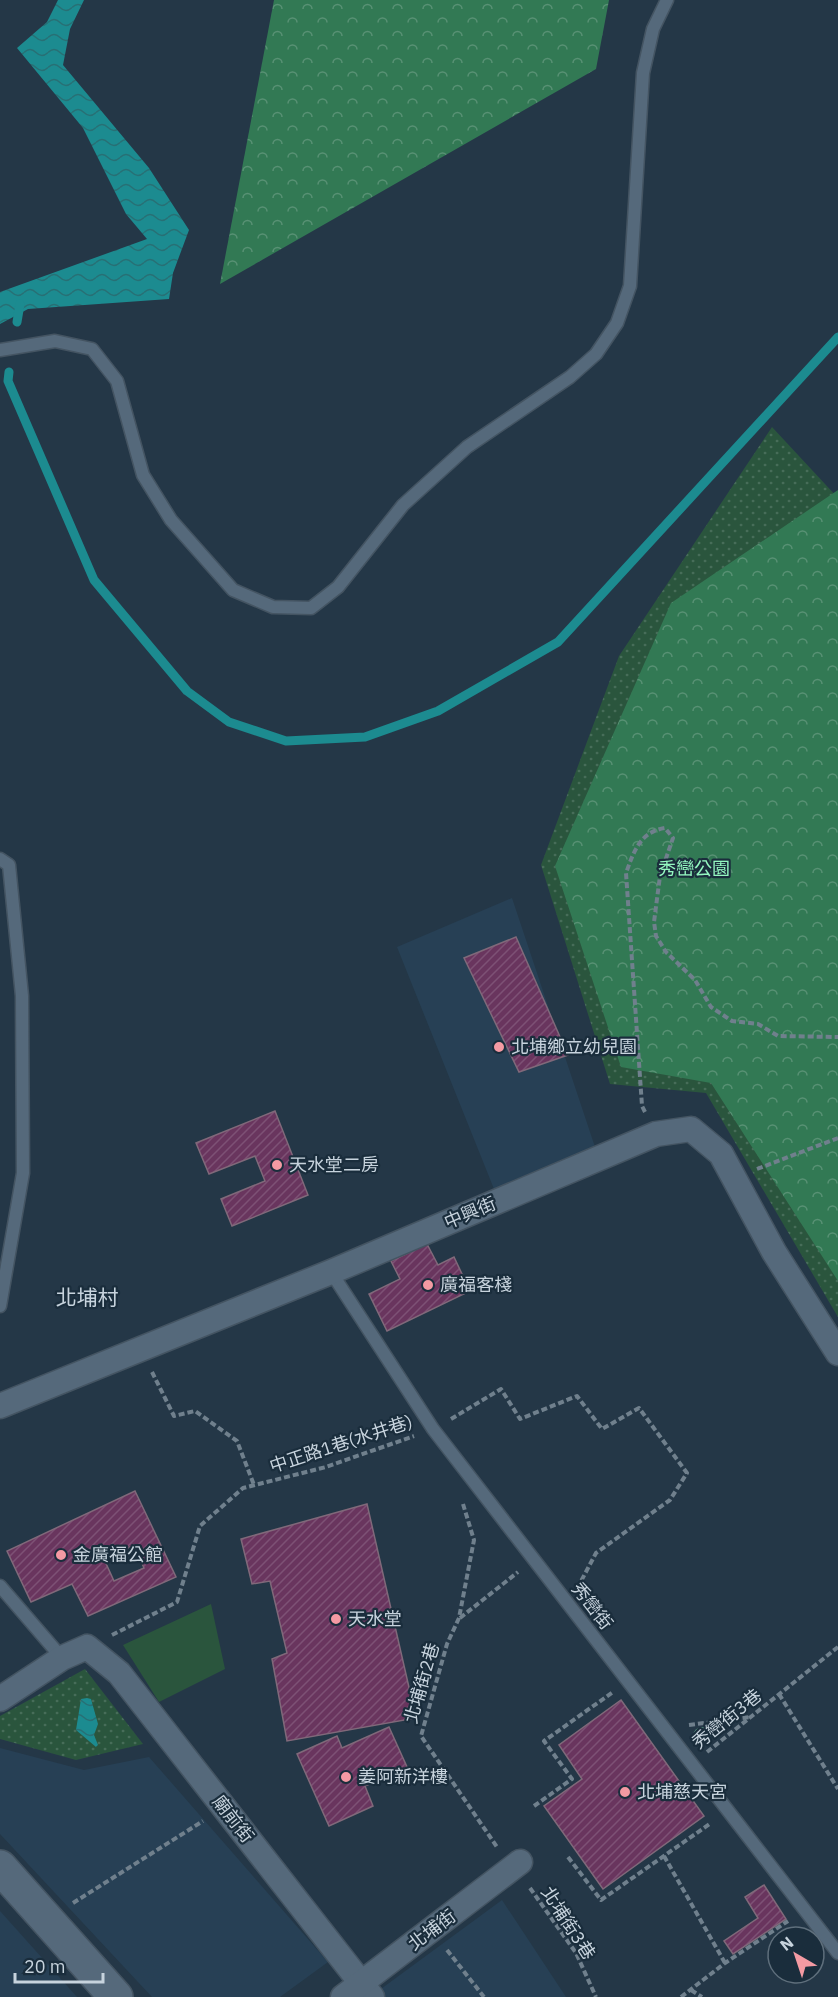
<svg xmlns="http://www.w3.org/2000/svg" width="838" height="1997" font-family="'IBM Plex Sans','Noto Sans TC',sans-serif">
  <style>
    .built { fill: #274055 }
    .grass { fill: url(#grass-dots) }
    .forest { fill: url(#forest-crowns) }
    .garden { fill: #2a553d }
    .water { fill: url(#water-waves) }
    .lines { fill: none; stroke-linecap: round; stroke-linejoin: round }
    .stream { stroke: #1c8b90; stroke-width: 9 }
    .building { fill: url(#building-hatch); stroke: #80697a; stroke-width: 1.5; fill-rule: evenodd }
    .lane-casing { stroke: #445462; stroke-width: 15 }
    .street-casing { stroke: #445462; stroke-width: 27 }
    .secondary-casing { stroke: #445462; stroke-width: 36 }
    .path { stroke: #70808d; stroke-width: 4; stroke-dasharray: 6 3; stroke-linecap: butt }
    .lane { stroke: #55697b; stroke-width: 12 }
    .street { stroke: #55697b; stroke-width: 24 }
    .secondary { stroke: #55697b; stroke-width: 33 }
    .tree { fill: #62a18a }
    .poi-dot { fill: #f49aa3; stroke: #1a2d3c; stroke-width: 2 }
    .labels { text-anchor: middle; stroke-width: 4.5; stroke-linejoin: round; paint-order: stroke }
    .park-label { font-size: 18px; fill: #94f7c0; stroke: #1a2d3c }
    .poi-label { font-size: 18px; fill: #c7d3dd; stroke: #1a2d3c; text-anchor: start }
    .street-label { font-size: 18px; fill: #c7d3dd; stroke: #1a2d3c }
    .quarter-label { font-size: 21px; fill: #c7d3dd; stroke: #1a2d3c }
  </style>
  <defs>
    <pattern id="grass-dots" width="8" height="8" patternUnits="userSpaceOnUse" patternTransform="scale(1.5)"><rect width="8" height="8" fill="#2a553d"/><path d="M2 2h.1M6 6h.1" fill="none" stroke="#476d59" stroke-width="1.8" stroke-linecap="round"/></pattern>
    <pattern id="forest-crowns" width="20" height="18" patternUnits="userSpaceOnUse" patternTransform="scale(1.5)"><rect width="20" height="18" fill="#327954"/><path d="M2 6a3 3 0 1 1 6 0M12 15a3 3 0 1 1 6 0" fill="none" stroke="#589174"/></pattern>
    <pattern id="water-waves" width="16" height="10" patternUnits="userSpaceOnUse" patternTransform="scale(1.5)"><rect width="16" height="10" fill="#1c8b90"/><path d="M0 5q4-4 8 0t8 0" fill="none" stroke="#277075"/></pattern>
    <pattern id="building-hatch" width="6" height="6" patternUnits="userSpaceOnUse" patternTransform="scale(1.5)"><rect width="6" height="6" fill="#69355e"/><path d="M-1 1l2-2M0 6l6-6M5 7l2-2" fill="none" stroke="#7d5175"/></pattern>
  </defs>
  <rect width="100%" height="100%" fill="#243747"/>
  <g class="built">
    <path d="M512,898L595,1147L494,1189L397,947Z"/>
    <path d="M0,1748L84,1770L149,1757L328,1962L280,1997H152L0,1834Z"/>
    <path d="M502,1900L566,1997H370Z"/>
    <path d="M0,1911L77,1997H0Z"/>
  </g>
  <g class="grass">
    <path d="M772,427L838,498V1317L706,1093L610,1084L541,865L619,656Z"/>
    <path d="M85,1669L143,1744L76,1760L0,1739V1716Z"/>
  </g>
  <g class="forest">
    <path d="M274,0H609L596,69L220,284Z"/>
    <path d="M838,490V1281L711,1083L621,1067L555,866L671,603Z"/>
  </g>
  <path class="garden" d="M211,1604L225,1669L159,1702L123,1645Z"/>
  <g class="water">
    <path d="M58,0H84L70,29L63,65L149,168L189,230L173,273L169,299L28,309L0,324V292L147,239L126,214L83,128L17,48L47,22Z"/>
    <path d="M87,1698L91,1699L98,1724L94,1735L98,1745L96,1747L76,1730L81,1699Z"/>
  </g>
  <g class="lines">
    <g class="stream">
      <path d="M17,322L20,304"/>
      <path d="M9,372L8,381L94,580L187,691L229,722L286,741L365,737L438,711L558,642L838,337"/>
    </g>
  </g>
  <g class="building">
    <path d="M516,937L568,1055L519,1072L464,958Z"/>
    <path d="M275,1111L308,1195L232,1226L221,1199L265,1181L255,1156L209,1174L196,1143Z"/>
    <path d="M427,1244L438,1265L454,1257L470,1291L387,1331L369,1294L400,1279L391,1261Z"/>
    <path d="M135,1491L176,1577L88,1616L72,1584L31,1602L7,1551ZM134,1545L144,1568L114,1581L104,1559Z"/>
    <path d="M367,1504L416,1718L287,1741L272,1659L287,1653L270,1581L252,1584L241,1539Z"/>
    <path d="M621,1700L704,1816L603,1889L544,1806L582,1779L559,1745Z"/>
    <path d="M389,1727L407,1767L365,1786L373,1806L329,1826L297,1754L337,1736L342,1748Z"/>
    <path d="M764,1885L786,1919L733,1954L724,1941L758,1918L745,1897Z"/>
  </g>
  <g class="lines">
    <defs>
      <g id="lane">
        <path d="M0,350L55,341L92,349L117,381L143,475L171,520L233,590L273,607L311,608L338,587L403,505L467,447L570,377L596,354L617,323L630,286L643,73L653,29L667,0"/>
        <path d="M0,859L9,865L22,996L23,1173L0,1306"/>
        <path d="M331,1272L433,1429L838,1953"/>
        <path d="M0,1586L62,1658"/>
      </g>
      <g id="street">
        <path d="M0,1406L331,1272L656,1134L691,1129L721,1154L774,1252L838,1353"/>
        <path d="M0,1699L62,1658L87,1647L119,1673L372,1997"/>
        <path d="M343,1997L520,1862"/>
      </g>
      <path id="secondary" d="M0,1867L116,1997"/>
    </defs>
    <use href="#lane" class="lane-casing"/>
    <use href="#street" class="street-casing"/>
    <use href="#secondary" class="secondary-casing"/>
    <g class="path">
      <path d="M645,1112L642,1106L626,873C634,851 640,832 665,828L673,838L660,876L654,922L656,936L666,952L695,980L711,1007L732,1021L758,1024L778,1036L838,1037"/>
      <path d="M757,1169L838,1138"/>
      <path d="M152,1372L174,1416L195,1411L237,1441L254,1485"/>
      <path d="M451,1419L501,1389L520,1419L577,1396L602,1429L639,1408L687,1473L670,1500L596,1553L579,1585"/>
      <path d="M463,1504L474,1540L459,1618L447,1644L421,1736L497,1847"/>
      <path d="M460,1618L518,1572"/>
      <path d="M112,1635L177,1602L200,1526L243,1488L326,1467L414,1436"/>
      <path d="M779,1694L838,1789"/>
      <path d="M689,1725L750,1717"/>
      <path d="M707,1752L838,1647"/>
      <path d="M534,1806L572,1779L544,1741L613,1692"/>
      <path d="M664,1856L725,1963"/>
      <path d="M568,1857L601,1900L711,1823"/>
      <path d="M530,1888L576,1953L596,1997"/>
      <path d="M73,1903L203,1821"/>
      <path d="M447,1950L484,1997"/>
      <path d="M691,1990L702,1997"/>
      <path d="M681,1997L725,1963L788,1921"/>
    </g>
    <use href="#lane" class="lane"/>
    <use href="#street" class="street"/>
    <use href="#secondary" class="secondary"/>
  </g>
  <circle class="tree" cx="702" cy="1736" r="9"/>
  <g class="poi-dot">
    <circle cx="499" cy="1047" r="6"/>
    <circle cx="277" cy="1165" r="6"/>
    <circle cx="428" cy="1285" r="6"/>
    <circle cx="61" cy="1555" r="6"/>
    <circle cx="336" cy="1619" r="6"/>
    <circle cx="346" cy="1777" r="6"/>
    <circle cx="625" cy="1792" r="6"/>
  </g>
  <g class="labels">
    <g class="park-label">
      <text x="694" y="875">秀巒公園</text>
    </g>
    <g class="poi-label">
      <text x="511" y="1053">北埔鄉立幼兒園</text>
      <text x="289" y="1171">天水堂二房</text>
      <text x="440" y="1291">廣福客棧</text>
      <text x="73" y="1561">金廣福公館</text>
      <text x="348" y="1625">天水堂</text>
      <text x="358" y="1783">姜阿新洋樓</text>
      <text x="637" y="1798">北埔慈天宮</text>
    </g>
    <g class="street-label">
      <text transform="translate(470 1213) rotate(-23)" y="6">中興街</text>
      <text transform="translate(341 1444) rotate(-18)" y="6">中正路1巷(水井巷)</text>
      <text transform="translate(592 1606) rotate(52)" y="6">秀巒街</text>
      <text transform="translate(422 1683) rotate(-74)" y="6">北埔街2巷</text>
      <text transform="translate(727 1719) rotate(-39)" y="6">秀巒街3巷</text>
      <text transform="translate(233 1819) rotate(52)" y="6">廟前街</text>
      <text transform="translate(568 1923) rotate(57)" y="6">北埔街3巷</text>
      <text transform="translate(432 1930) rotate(-37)" y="6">北埔街</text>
    </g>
    <g class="quarter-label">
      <text x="87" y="1305">北埔村</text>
    </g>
  </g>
  <g transform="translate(796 1955) rotate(321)"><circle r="28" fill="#1a2d3c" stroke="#5f6f7c" stroke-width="1.5"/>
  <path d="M0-4.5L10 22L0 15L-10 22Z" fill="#f49aa3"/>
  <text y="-9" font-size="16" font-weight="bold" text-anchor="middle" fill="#c7d3dd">N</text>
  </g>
  <path d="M15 1973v9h88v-9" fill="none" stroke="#c7d3dd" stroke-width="3"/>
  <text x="24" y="1973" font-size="18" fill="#c7d3dd" stroke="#1a2d3c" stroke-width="4.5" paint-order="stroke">20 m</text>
</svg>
